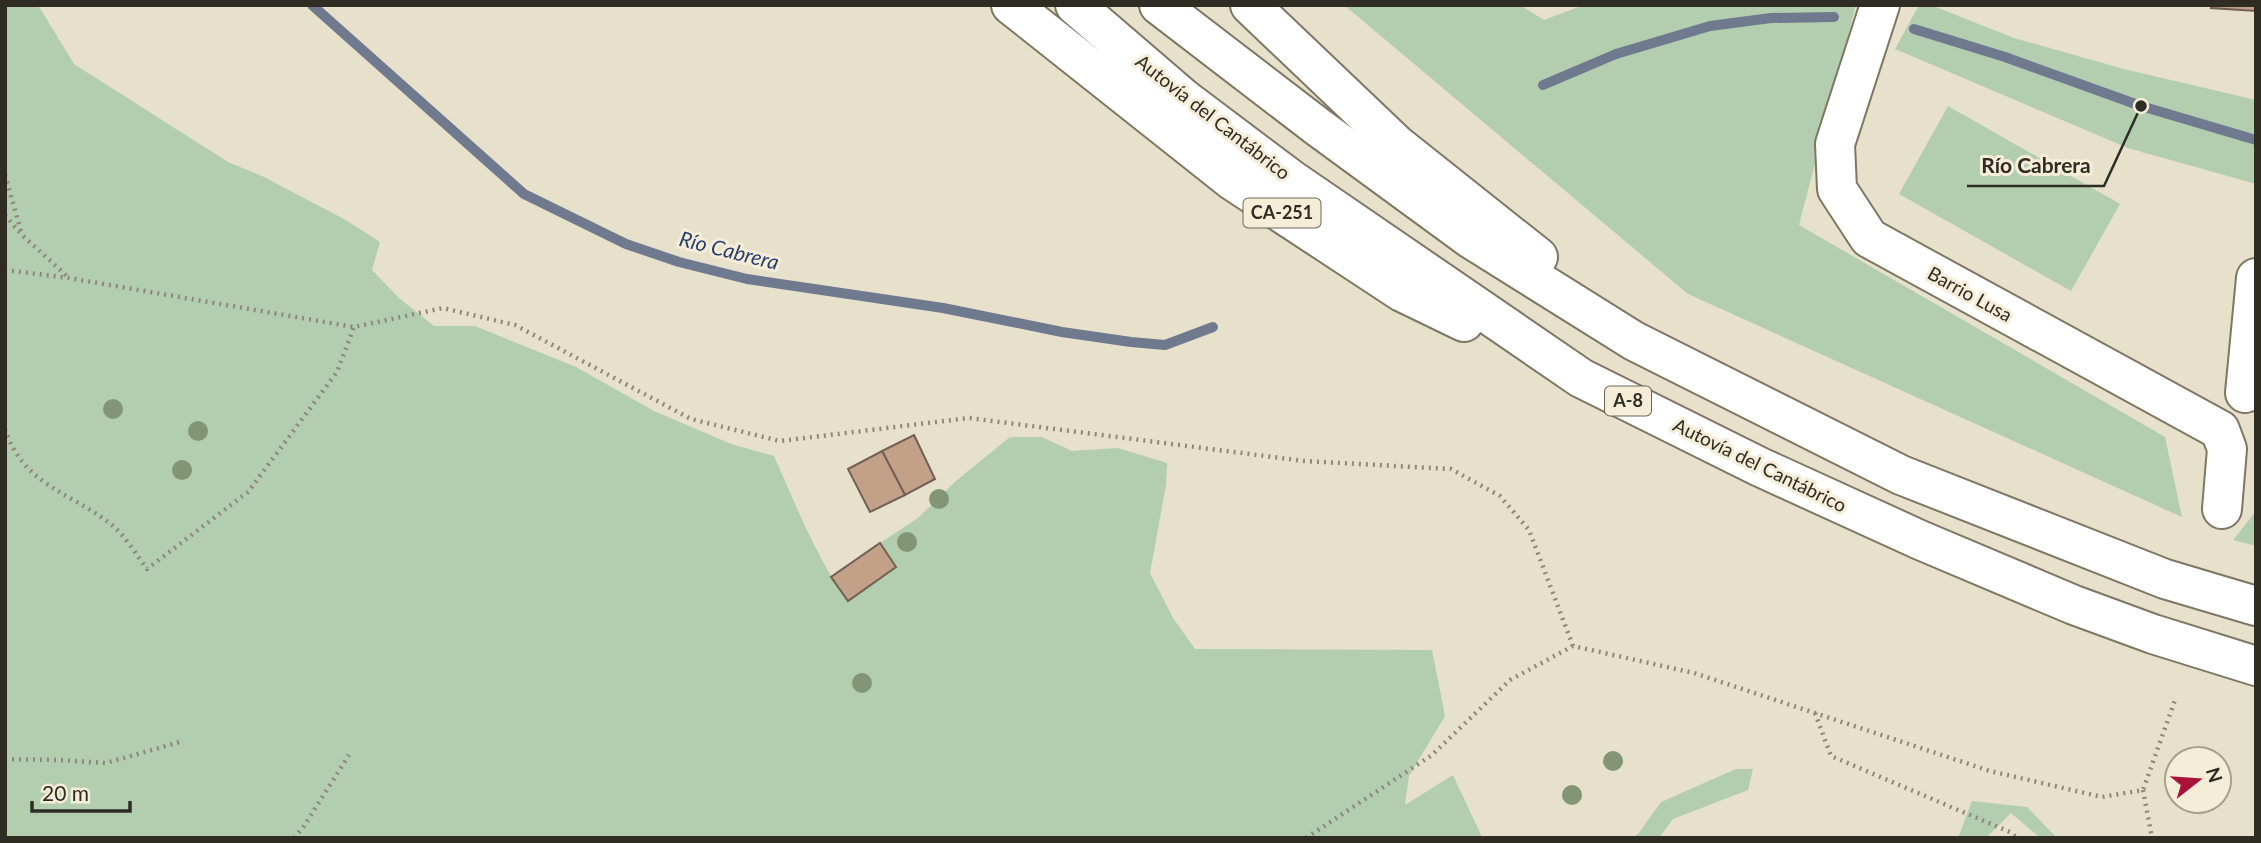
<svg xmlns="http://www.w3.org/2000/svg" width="2261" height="843" font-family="Lato,sans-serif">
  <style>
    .green { fill: #b2ceaf }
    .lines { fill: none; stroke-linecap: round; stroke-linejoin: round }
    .stream { stroke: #6f7a8f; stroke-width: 10 }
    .building { fill: #c3a188; stroke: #726054; stroke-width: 2 }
    .minor-casing { stroke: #7e7764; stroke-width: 42 }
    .highway-casing { stroke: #7e7764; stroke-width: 42 }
    .path { stroke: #8d8879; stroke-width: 4.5; stroke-dasharray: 2 5; stroke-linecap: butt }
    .minor { stroke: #fff; stroke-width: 38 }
    .highway { stroke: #fff; stroke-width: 38 }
    .tree { fill: #829675 }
    .labels { text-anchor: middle; stroke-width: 6; stroke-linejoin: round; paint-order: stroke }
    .shield { fill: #f5edd8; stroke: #6a665a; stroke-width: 2 }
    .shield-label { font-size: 18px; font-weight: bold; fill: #2f2c24 }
    .street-label { font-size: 19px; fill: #2f2c24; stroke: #f5edd8 }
    .water-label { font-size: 21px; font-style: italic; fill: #293f6d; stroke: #f5edd8 }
    .leader { fill: none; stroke: #2f2c24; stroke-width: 2.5 }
    .callout-dot { fill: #2f2c24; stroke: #f5edd8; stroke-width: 2.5 }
    .callout-label { font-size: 21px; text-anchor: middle; font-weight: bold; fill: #2f2c24; stroke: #f5edd8; stroke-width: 6; stroke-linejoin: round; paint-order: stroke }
  </style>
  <rect width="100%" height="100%" fill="#e7e0cb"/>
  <g class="green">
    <path d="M5,5H38L74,64L228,162L262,176L344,219L380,242L372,270L399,298L434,326H475L576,367L654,411L731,444L774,456C796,506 816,556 847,601L896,567L880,543L918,518L956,481L1010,437H1042L1072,451L1118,448L1167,463L1166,485L1150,573L1173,618L1195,649L1432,650L1445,716L1409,776L1405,805L1453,775L1482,837L5,838Z"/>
    <path d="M1344,5H1520L1544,20L1584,5H1856L1799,225L2165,437L2182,517L1688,294Z"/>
    <path d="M1919,5H1931L2014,38L2124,69L2256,100V184L2128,148L1895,49Z"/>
    <path d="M1948,106L2120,204L2071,291L1899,194Z"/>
    <path d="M2256,511V546L2233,540Z"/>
    <path d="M1736,769H1753L1748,790L1673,819L1659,838H1632L1638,834L1661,802Z"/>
    <path d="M1972,801L2027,807L2057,838H2040L2011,813L1986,838H1958Z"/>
  </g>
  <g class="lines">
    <g class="stream">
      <path d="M312,5L524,194L626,244L679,262L747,279L943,308L1062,332L1131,342L1165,345L1213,327"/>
      <path d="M1914,29L2005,57L2141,106L2256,140"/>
      <path d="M1543,85L1616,54L1710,26L1771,18L1834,17"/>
    </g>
  </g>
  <g class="building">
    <path d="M2212,5H2256V11L2211,8Z"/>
    <path d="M914,435L935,479L905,495L882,451Z"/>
    <path d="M882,451L905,495L870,512L848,469Z"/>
    <path d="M880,543L896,567L848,601L831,577Z"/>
  </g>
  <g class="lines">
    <defs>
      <g id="minor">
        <path d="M1880,5L1835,144L1837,189L1869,238L2220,430L2227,449L2222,509"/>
        <path d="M2245,393L2256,278"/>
      </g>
      <g id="highway">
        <path d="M1011,5L1233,181L1402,292L1464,322"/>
        <path d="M1075,5L1183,98L1292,180L1581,378L1760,467L1920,540L2074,605L2153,634L2256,666"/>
        <path d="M1159,5L1318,127L1471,239L1634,341L1901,475L2165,579L2256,606"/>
        <path d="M1250,5L1397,145L1538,257"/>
      </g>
    </defs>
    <use href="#minor" class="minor-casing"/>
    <use href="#highway" class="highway-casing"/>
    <g class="path">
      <path d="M5,175L21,231"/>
      <path d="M5,215L22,235L68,277"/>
      <path d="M5,270L69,278L354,327L443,308L515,325L691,419L780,441L969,418L1304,461L1451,469L1500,496L1529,530L1573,646"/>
      <path d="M5,429C24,487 72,492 113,526C126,537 137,556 147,569L248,492L337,372L354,327"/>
      <path d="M1815,713L1831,756L2010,832L2017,838"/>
      <path d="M5,759L60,760L106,763L180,742"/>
      <path d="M2143,790L2152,838"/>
      <path d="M294,838L304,826L349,755"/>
      <path d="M1306,838L1432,755L1510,680L1573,646L1694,673L1990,771L2102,797L2143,790L2175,700"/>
    </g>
    <use href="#minor" class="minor"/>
    <use href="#highway" class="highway"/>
  </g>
  <g class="tree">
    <circle cx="113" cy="409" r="10"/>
    <circle cx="198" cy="431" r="10"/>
    <circle cx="182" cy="470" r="10"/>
    <circle cx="939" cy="499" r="10"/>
    <circle cx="907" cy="542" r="10"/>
    <circle cx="862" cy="683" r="10"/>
    <circle cx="1613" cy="761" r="10"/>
    <circle cx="1572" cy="795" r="10"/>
  </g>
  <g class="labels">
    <g class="shield">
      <rect x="1243.5" y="198.5" width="77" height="29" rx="5"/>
      <rect x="1605" y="386.5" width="46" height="29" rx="5"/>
    </g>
    <g class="shield-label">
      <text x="1282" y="219">CA-251</text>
      <text x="1628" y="407">A-8</text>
    </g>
    <g class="street-label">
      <text transform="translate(1213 117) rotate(38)" y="7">Autovía del Cantábrico</text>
      <text transform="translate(1970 294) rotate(29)" y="7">Barrio Lusa</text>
      <text transform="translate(1760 465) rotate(26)" y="7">Autovía del Cantábrico</text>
    </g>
    <g class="water-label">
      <text transform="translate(729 251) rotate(14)" y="7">Río Cabrera</text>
    </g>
  </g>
  <path class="leader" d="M2141 106L2104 186H1967"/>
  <circle class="callout-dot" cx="2141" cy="106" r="7"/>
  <g class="callout-label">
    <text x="2036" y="173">Río Cabrera</text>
  </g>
  <rect width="2261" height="843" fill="none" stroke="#2f2c24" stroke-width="14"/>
  <g transform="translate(2198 780) rotate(73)"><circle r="33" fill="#f5edd8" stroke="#a6a090" stroke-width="2"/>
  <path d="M0-5L12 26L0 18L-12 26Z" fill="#a9123a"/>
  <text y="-10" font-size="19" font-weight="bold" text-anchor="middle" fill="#2f2c24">N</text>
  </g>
  <path d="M32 801v10h98v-10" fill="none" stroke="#2f2c24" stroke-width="3.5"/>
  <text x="42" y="801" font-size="21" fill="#2f2c24" stroke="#f5edd8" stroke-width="5" paint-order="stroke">20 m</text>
</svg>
